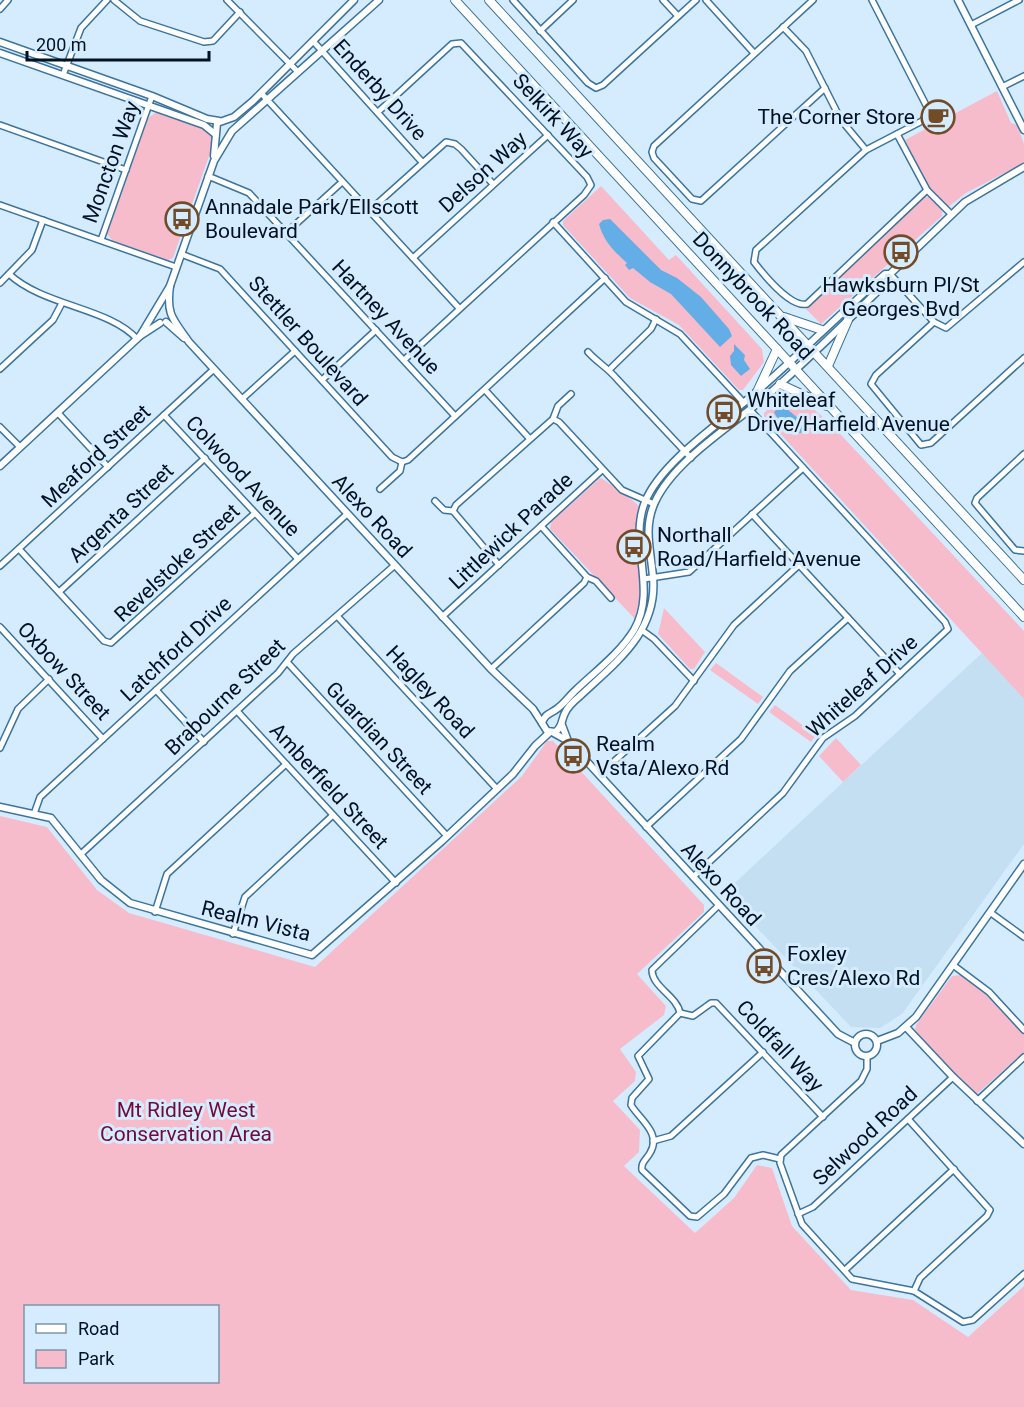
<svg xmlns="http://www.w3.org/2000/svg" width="1024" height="1407" font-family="Roboto,sans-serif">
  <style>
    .built { fill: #c4def2 }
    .green { fill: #f7bccb; fill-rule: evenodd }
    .water { fill: #63aee6 }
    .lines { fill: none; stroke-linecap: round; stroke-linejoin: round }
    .minor-casing { stroke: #3c749d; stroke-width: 8 }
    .tertiary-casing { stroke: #3c749d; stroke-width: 9 }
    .secondary-casing { stroke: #3c749d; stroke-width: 10 }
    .minor { stroke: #fff; stroke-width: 5 }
    .tertiary { stroke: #fff; stroke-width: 6 }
    .secondary { stroke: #fff; stroke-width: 8 }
    .labels { text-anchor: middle; stroke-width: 6; stroke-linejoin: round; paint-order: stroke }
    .street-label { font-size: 21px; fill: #001121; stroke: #d5ecff }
    .poi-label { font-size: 21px; fill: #001121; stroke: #d5ecff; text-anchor: start }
    .park-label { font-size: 21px; fill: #740838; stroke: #d5ecff }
  </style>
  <rect width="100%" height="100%" fill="#d5ecff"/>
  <path class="built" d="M982,653L1024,699V844L902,1014L880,1028L851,1027L724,893Z"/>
  <g class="green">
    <path d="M997,91L1011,123L1017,125L1024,144V163L966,193L948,207L928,187L905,140Z"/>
    <path d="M158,111L205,130L214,139L212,153L209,156L173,258L168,260L113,241L107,234L148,118Z"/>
    <path d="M601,186L669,260L676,255L762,349L764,362L743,390H739L679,325L630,298L563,225V221Z"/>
    <path d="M924,197H930L942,210V216L821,324L806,309Z"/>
    <path d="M788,396L811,407L829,422L1024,631V699L764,416V413L777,400Z"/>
    <path d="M600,478C603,478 637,503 639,506L635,541L641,590L635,619L550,529L551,522Z"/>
    <path d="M664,608L705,652L694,669H690L658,634Z"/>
    <path d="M716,663L763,697L758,704L710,670Z"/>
    <path d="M775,705L816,735L811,742L769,712Z"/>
    <path d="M836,738L861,765L843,782L819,756Z"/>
    <path d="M547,741H553L704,905V912L637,974L666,1006L664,1015L620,1049L636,1072L635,1081L613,1101L640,1130L639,1152L624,1166L695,1233L734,1198L757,1165L772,1168L792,1226L851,1290L913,1300L968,1337L1024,1286V1407H0V816L47,827L97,890L129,913L315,967L522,776ZM26,1306H218V1382H26Z"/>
    <path d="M961,975L984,992L1024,1035V1052L977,1094L957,1077L915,1030L916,1025L952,976Z"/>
  </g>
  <g class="water">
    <path d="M610,219L661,270L677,278L701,297L729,329L732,336L720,347L671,294L650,282L633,268L629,270L625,265L627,263C614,251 604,242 599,224L603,220Z"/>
    <path d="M734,344L745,355L744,360L750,369L741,376L731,365L730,356L734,351Z"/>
    <path d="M778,408H786L806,425L804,432L796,434L777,418L774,412Z"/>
  </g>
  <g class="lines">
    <defs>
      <g id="minor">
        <path d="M114,0L140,21L204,42L213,41L240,12"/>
        <path d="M227,0L298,72"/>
        <path d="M513,0L588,83L596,88L603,85L696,0"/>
        <path d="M663,0L678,16"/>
        <path d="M706,0L754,53"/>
        <path d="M813,0L654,146L652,152L654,158L692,199L701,201L825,88"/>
        <path d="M872,0L927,107V115L922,121L866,150L756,250L754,262C764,275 791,308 807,304L927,190"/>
        <path d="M0,9L8,0"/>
        <path d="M971,25L1019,0"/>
        <path d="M783,27L806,51L841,120L866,150"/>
        <path d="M540,31L573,0"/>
        <path d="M313,41L422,162"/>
        <path d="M63,75L81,28L107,0"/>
        <path d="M1002,87L1024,76"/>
        <path d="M261,93L459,308"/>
        <path d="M378,112L452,44L461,43L587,177L591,185L584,195L404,360"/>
        <path d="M0,125L126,170"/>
        <path d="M897,134L927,190L951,214"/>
        <path d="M208,176L249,193L455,416"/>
        <path d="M0,205L176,267"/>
        <path d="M369,211L446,142L455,144L461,149L493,184"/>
        <path d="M553,222L626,302L680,334L744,403"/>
        <path d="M286,233L342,182"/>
        <path d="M101,240L152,96"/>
        <path d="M181,254L220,269L392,457L402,462L408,460L605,278"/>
        <path d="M413,258L548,135"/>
        <path d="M9,274C43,306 110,308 137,339"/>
        <path d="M890,274L934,322L946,328L1024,262"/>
        <path d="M0,283L32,250L43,220"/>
        <path d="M934,322L876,375L871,384L921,445L931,443L1024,358"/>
        <path d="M588,352C598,363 608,368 617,379L691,458"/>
        <path d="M611,368L651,329L656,319"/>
        <path d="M0,369L53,320L62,303"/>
        <path d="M322,380L376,330"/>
        <path d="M485,390L529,438"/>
        <path d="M242,399L295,351"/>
        <path d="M58,413L108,467"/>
        <path d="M164,415L298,559"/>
        <path d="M553,419L559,422L622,490L654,504"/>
        <path d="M0,427L20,447"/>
        <path d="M1024,454L977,498L975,503L1015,550L1024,551"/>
        <path d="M380,489L400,471L402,462"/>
        <path d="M435,501L444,510L453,511L499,565"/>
        <path d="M453,511L456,505L553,419L558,406L571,394"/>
        <path d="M752,514L900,674"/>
        <path d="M541,526L587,577L596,581L611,598"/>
        <path d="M19,549L104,641L111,643L255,513"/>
        <path d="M0,566L214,369"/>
        <path d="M644,579L689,572L803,468"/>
        <path d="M59,592L205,458"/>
        <path d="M338,617L497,789"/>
        <path d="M442,617L602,470"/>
        <path d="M0,627L103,739"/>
        <path d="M643,631L654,639L694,681"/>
        <path d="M287,662L447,836"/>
        <path d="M491,669L584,583L587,577"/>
        <path d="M156,690L204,742"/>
        <path d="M237,711L396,883"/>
        <path d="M0,748L18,709L49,679"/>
        <path d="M599,775L675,706L734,625L799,565"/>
        <path d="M34,814L40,797L347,514"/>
        <path d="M646,827L741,739L790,671L848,618"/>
        <path d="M81,854L278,673L293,654L395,565"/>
        <path d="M693,877L783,793L823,738L855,716L948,629L945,622L750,410"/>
        <path d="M719,905L652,970C652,987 677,996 680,1013L638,1056L649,1079L632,1098L631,1105C640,1120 662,1133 650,1153C646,1160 641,1162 642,1170L690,1216L697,1217L724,1194L751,1158L763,1155L780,1159"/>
        <path d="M155,912L167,874L286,764"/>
        <path d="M991,913L1024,937"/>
        <path d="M233,934L245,897L333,815"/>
        <path d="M953,965L989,992L1024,1030"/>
        <path d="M680,1013L693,1016L711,1003H716L823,1117"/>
        <path d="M867,1057V1069L861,1081L781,1155L780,1163L802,1224L852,1279L914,1291L963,1322L973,1320L1024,1274"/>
        <path d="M977,1101L1024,1057"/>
        <path d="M908,1119L990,1210L987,1216L920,1278L914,1291"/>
        <path d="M653,1141L671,1136L763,1052"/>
        <path d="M798,1214L813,1207L953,1077"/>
        <path d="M845,1270L954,1169"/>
      </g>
      <g id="tertiary">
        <path d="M958,0L1024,130"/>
        <path d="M0,42L152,96L207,119L219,121"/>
        <path d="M0,53L204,125L215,134"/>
        <path d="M214,156L217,123L234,117L253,101L354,0"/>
        <path d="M890,274L889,280C850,318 811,357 770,393C735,424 675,459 655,502C643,528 651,551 653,577C658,632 616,662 580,696C574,701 568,706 565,713C561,720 563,727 555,732L547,731L542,723C545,713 551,714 558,708C565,703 570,695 577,689C596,671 620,653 634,630C658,589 628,544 645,502C661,462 722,422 754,394C799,355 841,313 885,274H890L965,202L1024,167"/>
        <path d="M170,286C166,315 173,319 189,342L491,669L533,709L542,723"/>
        <path d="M166,322L184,338"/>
        <path d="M140,336L170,286L214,161L232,131L379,0"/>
        <path d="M0,466L140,336L160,323"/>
        <path d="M562,725L568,741"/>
        <path d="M552,732L568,741L838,1034L855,1043"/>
        <path d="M0,807L51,818L101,880L130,903L312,955L442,841L513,774L535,746L550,732"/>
        <path d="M906,1027L953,1077L1024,1144"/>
        <circle cx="866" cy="1045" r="11"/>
        <path d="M877,1041L898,1033L916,1017L1024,864"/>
      </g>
      <g id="secondary">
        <path d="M455,0L1024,617"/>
        <path d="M489,0L1024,580"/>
        <path d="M784,317L822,330"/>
        <path d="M828,366L848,320"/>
        <path d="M780,384L827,406"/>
        <path d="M757,392L777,349"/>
      </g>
    </defs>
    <use href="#minor" class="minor-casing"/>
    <use href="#tertiary" class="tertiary-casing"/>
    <use href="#secondary" class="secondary-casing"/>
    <use href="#minor" class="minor"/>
    <use href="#tertiary" class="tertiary"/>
    <use href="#secondary" class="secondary"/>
  </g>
  <defs>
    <symbol id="cafe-ring" viewBox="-11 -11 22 22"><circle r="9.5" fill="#d5ecff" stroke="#724c28" stroke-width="1.5"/><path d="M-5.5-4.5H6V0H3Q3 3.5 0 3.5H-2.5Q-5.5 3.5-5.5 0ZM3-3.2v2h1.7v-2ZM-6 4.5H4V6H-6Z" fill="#724c28"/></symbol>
    <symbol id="bus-ring" viewBox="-11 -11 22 22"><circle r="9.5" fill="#d5ecff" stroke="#724c28" stroke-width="1.5"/><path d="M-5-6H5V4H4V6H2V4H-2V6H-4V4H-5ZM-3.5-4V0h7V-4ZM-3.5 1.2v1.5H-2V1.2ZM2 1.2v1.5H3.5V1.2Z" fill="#724c28"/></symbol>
  </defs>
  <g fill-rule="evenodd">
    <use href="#cafe-ring" x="919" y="98" width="38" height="38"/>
    <use href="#bus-ring" x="163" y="200" width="38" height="38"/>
    <use href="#bus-ring" x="882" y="233" width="38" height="38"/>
    <use href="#bus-ring" x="705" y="393" width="38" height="38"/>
    <use href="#bus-ring" x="615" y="528" width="38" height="38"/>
    <use href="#bus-ring" x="554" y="737" width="38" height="38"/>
    <use href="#bus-ring" x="745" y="947" width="38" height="38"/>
  </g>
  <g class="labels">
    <g class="street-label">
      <text transform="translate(380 90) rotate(48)" y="7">Enderby Drive</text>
      <text transform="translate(553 116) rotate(47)" y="7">Selkirk Way</text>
      <text transform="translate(111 162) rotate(-70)" y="7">Moncton Way</text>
      <text transform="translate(483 172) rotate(-42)" y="7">Delson Way</text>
      <text transform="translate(753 296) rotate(47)" y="7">Donnybrook Road</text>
      <text transform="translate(386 317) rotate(47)" y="7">Hartney Avenue</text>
      <text transform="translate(308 341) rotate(48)" y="7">Stettler Boulevard</text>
      <text transform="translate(96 456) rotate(-43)" y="7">Meaford Street</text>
      <text transform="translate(243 476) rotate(47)" y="7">Colwood Avenue</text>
      <text transform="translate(121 513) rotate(-43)" y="7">Argenta Street</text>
      <text transform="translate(372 516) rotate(47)" y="7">Alexo Road</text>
      <text transform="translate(511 531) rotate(-43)" y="7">Littlewick Parade</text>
      <text transform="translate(177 563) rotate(-43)" y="7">Revelstoke Street</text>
      <text transform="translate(176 649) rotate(-43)" y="7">Latchford Drive</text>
      <text transform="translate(64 671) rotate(47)" y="7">Oxbow Street</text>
      <text transform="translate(862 686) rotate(-42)" y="7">Whiteleaf Drive</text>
      <text transform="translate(430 692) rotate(47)" y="7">Hagley Road</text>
      <text transform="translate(225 697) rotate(-44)" y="7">Brabourne Street</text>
      <text transform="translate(379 738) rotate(47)" y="7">Guardian Street</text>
      <text transform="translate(329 786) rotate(47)" y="7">Amberfield Street</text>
      <text transform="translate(721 884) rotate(47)" y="7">Alexo Road</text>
      <text transform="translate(256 921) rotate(14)" y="7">Realm Vista</text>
      <text transform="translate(780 1046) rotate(47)" y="7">Coldfall Way</text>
      <text transform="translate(865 1136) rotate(-43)" y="7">Selwood Road</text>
    </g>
    <g class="poi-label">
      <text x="915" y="124" text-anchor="end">The Corner Store</text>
      <text x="205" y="214">Annadale Park/Ellscott<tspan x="205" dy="24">Boulevard</tspan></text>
      <text x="901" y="292" text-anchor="middle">Hawksburn Pl/St<tspan x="901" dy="24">Georges Bvd</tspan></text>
      <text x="747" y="407">Whiteleaf<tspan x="747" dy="24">Drive/Harfield Avenue</tspan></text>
      <text x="657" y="542">Northall<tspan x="657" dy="24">Road/Harfield Avenue</tspan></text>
      <text x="596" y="751">Realm<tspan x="596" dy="24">Vsta/Alexo Rd</tspan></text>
      <text x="787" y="961">Foxley<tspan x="787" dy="24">Cres/Alexo Rd</tspan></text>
    </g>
    <g class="park-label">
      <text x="186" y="1117">Mt Ridley West<tspan x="186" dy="24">Conservation Area</tspan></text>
    </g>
  </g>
  <rect x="24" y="1305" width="195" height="78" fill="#d5ecff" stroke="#8094a6" stroke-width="1.5"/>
  <rect x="36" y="1324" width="30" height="9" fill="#ffffff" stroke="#8094a6" stroke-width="1.5"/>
  <text x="78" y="1335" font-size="18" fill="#001121">Road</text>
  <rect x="36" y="1350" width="30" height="18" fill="#f7bccb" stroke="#8094a6" stroke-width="1.5"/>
  <text x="78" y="1365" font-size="18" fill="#001121">Park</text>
  <path d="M27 51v9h182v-9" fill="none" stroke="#001121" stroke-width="3"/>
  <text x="36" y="51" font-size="18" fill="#001121" stroke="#d5ecff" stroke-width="4.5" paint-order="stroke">200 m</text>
</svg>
